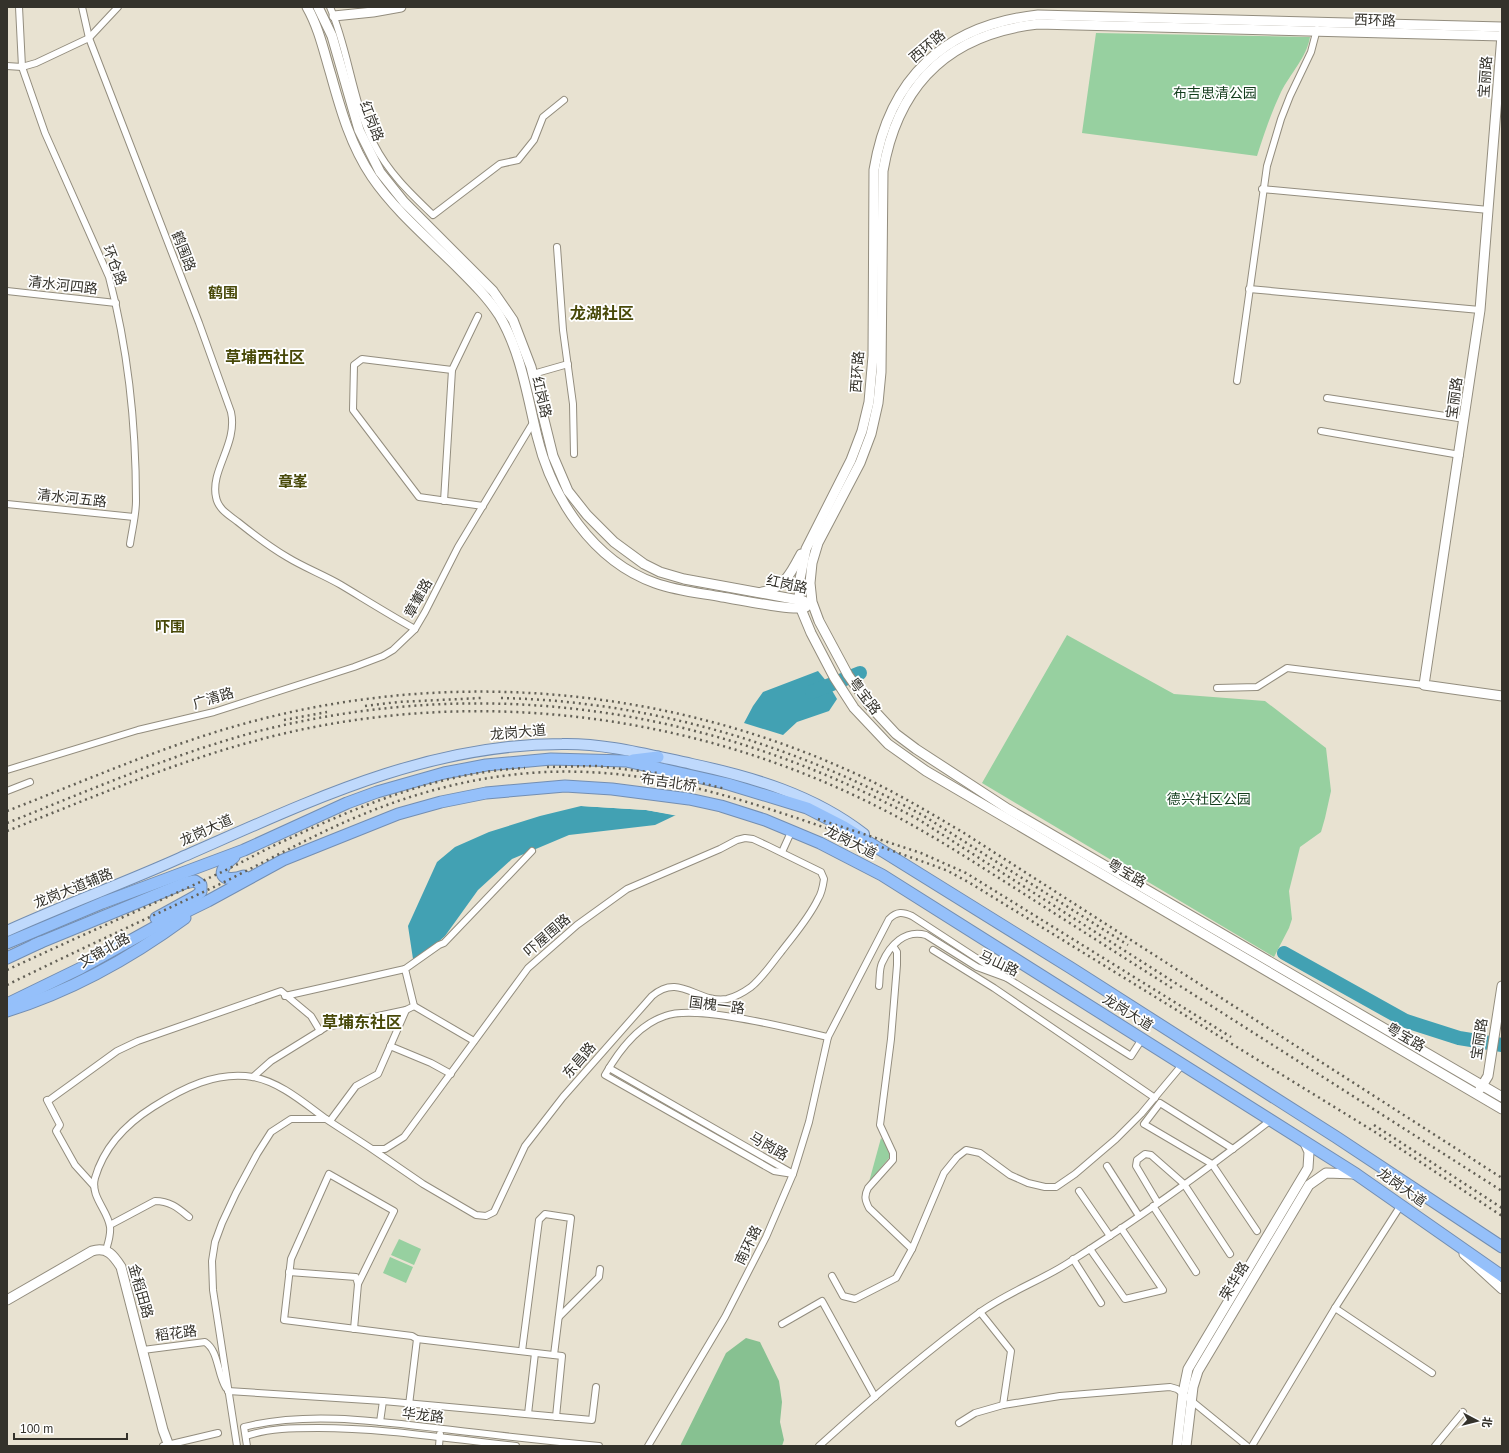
<svg xmlns="http://www.w3.org/2000/svg" width="1509" height="1453" font-family="Helvetica,'Noto Sans SC',sans-serif">
  <style>
    .green { fill: #97d0a0 }
    .forest { fill: #87c191 }
    .water { fill: #42a1b3 }
    .pier { fill: #e8e2d1 }
    .lines { fill: none; stroke-linecap: round; stroke-linejoin: round }
    .river { stroke: #42a1b3; stroke-width: 14 }
    .street-casing { stroke: #938d7e; stroke-width: 8 }
    .secondary-casing { stroke: #938d7e; stroke-width: 11 }
    .primary-casing { stroke: #738eb2; stroke-width: 12 }
    .highway-casing { stroke: #738eb2; stroke-width: 13 }
    .street { stroke: #fff; stroke-width: 6 }
    .secondary { stroke: #fff; stroke-width: 9 }
    .primary { stroke: #bfd9fc; stroke-width: 10 }
    .highway { stroke: #95c0fa; stroke-width: 11 }
    .rail { stroke: #636056; stroke-width: 2.5; stroke-dasharray: 2 4; stroke-linecap: butt }
    .labels { text-anchor: middle; stroke-width: 3.5; stroke-linejoin: round; paint-order: stroke }
    .street-label { font-size: 14px; fill: #34322b; stroke: #fff }
    .park-label { font-size: 14px; fill: #123c1c; stroke: #fff }
    .neighbourhood-label { font-size: 15px; font-weight: bold; fill: #484909; stroke: #fff }
    .quarter-label { font-size: 16px; font-weight: bold; fill: #484909; stroke: #fff }
  </style>
  <rect width="100%" height="100%" fill="#e8e2d1"/>
  <g class="green">
    <path d="M1096,33L1310,37C1307,57 1290,74 1281,92C1271,113 1264,134 1257,156L1082,133Z"/>
    <path d="M1067,635L1174,694L1265,701L1326,748L1331,791L1325,818L1321,832L1300,847L1289,891L1292,919L1289,928L1274,957L982,783Z"/>
    <path d="M881,1138L894,1152L869,1182Z"/>
    <path d="M399,1239L421,1249L414,1265L391,1255Z"/>
    <path d="M390,1257L413,1267L406,1283L383,1273Z"/>
  </g>
  <path class="forest" d="M746,1338L760,1342L779,1381L782,1402L780,1422L784,1440L782,1446H680L726,1353Z"/>
  <g class="water">
    <path d="M818,671L827,682L837,699L829,711L797,722L783,735L744,723L753,706L763,692Z"/>
    <path d="M581,806L646,810L676,815L655,825L569,835L512,859L478,890L445,936L427,952L413,959L408,926L437,862L455,847L489,832L540,816Z"/>
  </g>
  <path class="pier" d="M586,804L646,808L676,813L678,816L646,810L581,806Z"/>
  <g class="lines">
    <g class="river">
      <path d="M812,692L860,673"/>
      <path d="M1284,953L1406,1021L1459,1038L1502,1045"/>
    </g>
    <defs>
      <g id="street">
        <path d="M19,7L22,67L45,133L109,277C128,349 136,427 136,501C136,515 132,530 130,544"/>
        <path d="M82,7L89,38L199,323L231,412C238,444 210,470 216,497C218,509 229,515 238,522C253,534 270,547 287,557C305,568 324,575 341,585C366,600 390,615 415,629"/>
        <path d="M330,7C349,51 352,101 374,144C388,172 410,193 433,215L500,164L518,160L534,140L543,117L564,100"/>
        <path d="M7,66L22,67L36,63L89,38L118,7"/>
        <path d="M1262,189L1489,210"/>
        <path d="M557,247L563,330L573,404L574,454"/>
        <path d="M1249,289L1480,310"/>
        <path d="M7,291L116,303"/>
        <path d="M452,370L362,359L354,365L353,410L419,497L483,506"/>
        <path d="M533,374L568,364"/>
        <path d="M1237,381L1267,166L1281,119L1290,96L1311,52L1317,29"/>
        <path d="M1327,398L1465,419"/>
        <path d="M1321,431L1460,455"/>
        <path d="M444,501L452,370L478,316"/>
        <path d="M7,504L134,517"/>
        <path d="M1217,688L1257,687L1287,668L1424,685"/>
        <path d="M7,770L138,730L214,712L354,667L383,656L393,650L415,629L425,612L458,547L534,421"/>
        <path d="M7,791L30,782"/>
        <path d="M782,852L792,830"/>
        <path d="M893,946L897,952V965L891,1039L880,1125L893,1153V1160L868,1188C864,1196 865,1200 869,1208L912,1249"/>
        <path d="M933,950L994,988L1155,1098"/>
        <path d="M879,986C880,979 879,969 882,963C890,945 905,929 926,935L977,967L1007,978L1131,1056L1142,1039"/>
        <path d="M285,996L405,969"/>
        <path d="M414,1006L474,1041"/>
        <path d="M390,1046L431,1063L451,1074"/>
        <path d="M609,1068L790,1172"/>
        <path d="M253,1077L271,1061L326,1027L406,1010L414,1006L405,969L439,945L444,943L532,851"/>
        <path d="M47,1100L60,1125L56,1131L75,1165L94,1186"/>
        <path d="M48,1101L117,1051L138,1041L281,991L311,1016L320,1031"/>
        <path d="M330,1121L356,1086L378,1074L406,1010"/>
        <path d="M1233,1149L1160,1103L1144,1124L1212,1164L1257,1231"/>
        <path d="M1107,1166L1139,1216"/>
        <path d="M793,1174L774,1171L605,1075C618,1052 638,1025 665,1016C697,1004 791,1029 828,1037"/>
        <path d="M1079,1191L1110,1236"/>
        <path d="M1158,1203L1136,1166L1137,1160L1145,1154L1151,1155L1184,1184L1230,1254"/>
        <path d="M1153,1206L1196,1272"/>
        <path d="M110,1225L155,1201C170,1201 178,1208 189,1217"/>
        <path d="M1090,1249L1125,1299L1163,1290L1121,1228"/>
        <path d="M106,1250C108,1243 111,1235 110,1227C108,1210 90,1197 95,1178C104,1147 126,1124 153,1107C183,1088 216,1071 253,1077C280,1082 304,1103 326,1119C341,1129 357,1139 372,1149H385L404,1137L528,968L577,925L627,889L720,849L737,840L745,838L753,839L768,846L821,872L824,879C823,886 822,893 818,899C809,918 794,935 781,952C772,963 763,977 751,987C744,992 735,997 727,999C697,1004 680,972 652,996L563,1097L525,1146L494,1212L486,1216L476,1215L423,1184L372,1149"/>
        <path d="M1073,1259L1101,1303"/>
        <path d="M289,1272L356,1277L358,1284L354,1329"/>
        <path d="M832,1276L843,1296L855,1299L896,1278L912,1249L944,1173L957,1157L966,1150L980,1153L1010,1175L1028,1183L1045,1187H1056L1075,1174L1116,1139L1141,1114L1182,1065"/>
        <path d="M358,1284L394,1211L329,1174L291,1259L284,1320L412,1336L417,1339L409,1405"/>
        <path d="M1335,1308L1432,1373"/>
        <path d="M980,1312L1011,1351L1003,1405"/>
        <path d="M559,1317L599,1277L600,1269"/>
        <path d="M782,1324L822,1301L875,1397"/>
        <path d="M417,1339L562,1356L556,1417"/>
        <path d="M143,1350L205,1342C219,1351 217,1374 226,1388"/>
        <path d="M522,1351L539,1220L545,1214L571,1218L554,1355"/>
        <path d="M228,1391L383,1401L592,1420L596,1387"/>
        <path d="M528,1414L535,1353"/>
        <path d="M380,1422L383,1401"/>
        <path d="M959,1423L975,1413L1003,1405L1060,1396L1170,1387L1177,1389L1247,1446"/>
        <path d="M246,1436C269,1428 294,1428 318,1428C384,1428 450,1439 516,1446"/>
        <path d="M163,1446L218,1433"/>
        <path d="M237,1446L213,1290L212,1261L215,1242L222,1223L236,1193L257,1154L271,1132L291,1119H326"/>
        <path d="M247,1446L244,1427C310,1410 384,1422 452,1430C501,1436 550,1441 599,1446"/>
        <path d="M439,1446L440,1434"/>
        <path d="M648,1446L725,1317L766,1237L793,1174L809,1122L828,1037L889,919C897,911 903,912 912,916L1007,978"/>
        <path d="M819,1446C870,1400 923,1354 979,1313C1006,1293 1040,1281 1068,1263C1138,1219 1205,1171 1271,1120"/>
        <path d="M1252,1446L1335,1308L1401,1205"/>
        <path d="M1435,1446L1463,1412"/>
      </g>
      <g id="secondary">
        <path d="M307,7C319,28 324,52 331,75C341,111 351,146 372,177C395,211 431,241 460,270C474,284 488,298 499,315C521,352 527,395 537,436C552,498 593,561 655,583C677,591 700,593 722,597C737,599 796,612 806,607"/>
        <path d="M318,7L332,36L359,130L380,172L404,202L493,291L513,320L531,367L553,456L568,491L587,515L614,542L644,564L660,572L684,579L804,601"/>
        <path d="M334,16L373,12L401,7"/>
        <path d="M1502,27L1038,15C945,25 889,78 874,170L873,356L869,402L862,431L851,460L806,549L800,579L799,600L801,609L811,633L834,677L854,708L888,744L926,771L1502,1109"/>
        <path d="M1502,35L1480,310L1424,685L1502,696"/>
        <path d="M1502,36L1038,24C950,34 898,83 883,171L881,372L878,403L871,434L860,463L818,543L812,563L810,583L812,602L819,621L848,675L869,705L896,734L916,749L1008,809L1502,1097"/>
        <path d="M762,592C784,589 792,571 801,554"/>
        <path d="M1480,1089L1488,1076L1502,986"/>
        <path d="M1464,1254L1502,1289"/>
        <path d="M7,1300L92,1251C107,1246 114,1256 121,1267L163,1430L169,1446"/>
        <path d="M1177,1446L1183,1393L1188,1369L1308,1168L1309,1152L1304,1141"/>
        <path d="M1186,1446L1193,1387L1198,1371L1309,1185L1326,1173L1355,1174"/>
      </g>
      <path id="primary" d="M7,931C64,905 122,884 180,858C304,804 423,744 562,744C605,743 649,755 692,764C753,777 814,795 864,834"/>
      <g id="highway">
        <path d="M633,760L658,757"/>
        <path d="M234,857C214,872 221,884 244,876"/>
        <path d="M7,943L102,903L244,850L347,803L377,792L444,773L486,765L551,759L626,761L728,784L807,808L844,827L1071,968L1336,1137L1502,1247"/>
        <path d="M34,945L185,883L195,881L201,885V892L196,896L156,918"/>
        <path d="M7,958L41,942"/>
        <path d="M7,1004L81,968L155,927L208,901L283,860L398,814L441,802L486,793L565,786L612,789L689,799L721,806L765,820L820,843L882,875L1356,1174L1502,1276"/>
        <path d="M7,1011C71,991 132,957 185,918"/>
      </g>
    </defs>
    <use href="#street" class="street-casing"/>
    <use href="#secondary" class="secondary-casing"/>
    <use href="#primary" class="primary-casing"/>
    <use href="#highway" class="highway-casing"/>
    <use href="#street" class="street"/>
    <use href="#secondary" class="secondary"/>
    <use href="#primary" class="primary"/>
    <use href="#highway" class="highway"/>
    <g class="rail">
      <path d="M501,698C650,701 794,744 924,816L1128,945"/>
      <path d="M365,706L398,702L481,698"/>
      <path d="M284,720L327,712"/>
      <path d="M547,767L596,766L658,773"/>
      <path d="M697,782L726,789"/>
      <path d="M7,811C90,779 172,742 258,720C461,667 678,689 867,779C900,795 932,814 964,833L1502,1178"/>
      <path d="M818,819L921,853L966,873L1231,1037"/>
      <path d="M7,823C90,790 173,754 259,731C488,673 715,708 921,821L1502,1191"/>
      <path d="M7,831C91,798 174,762 262,739C470,684 695,712 886,811C929,833 969,859 1010,885C1065,920 1120,955 1175,990"/>
      <path d="M7,970C75,938 145,908 213,876C238,865 261,851 286,840C361,805 441,772 525,768"/>
      <path d="M7,985C76,951 146,919 216,886C249,870 282,852 315,836C400,794 490,768 586,772C671,775 750,802 829,829C869,843 909,856 948,871L970,883L1375,1132L1502,1216"/>
      <path d="M1374,1125L1502,1208"/>
    </g>
  </g>
  <g class="labels">
    <g class="street-label">
      <text transform="translate(1375 20) rotate(2)" y="5">西环路</text>
      <text transform="translate(927 46) rotate(-40)" y="5">西环路</text>
      <text transform="translate(1485 77) rotate(-86)" y="5">宝丽路</text>
      <text transform="translate(372 121) rotate(69)" y="5">红岗路</text>
      <text transform="translate(184 251) rotate(69)" y="5">鹤围路</text>
      <text transform="translate(115 265) rotate(69)" y="5">环仓路</text>
      <text transform="translate(63 285) rotate(6)" y="5">清水河四路</text>
      <text transform="translate(857 372) rotate(-86)" y="5">西环路</text>
      <text transform="translate(542 397) rotate(77)" y="5">红岗路</text>
      <text transform="translate(1454 398) rotate(-82)" y="5">宝丽路</text>
      <text transform="translate(72 498) rotate(6)" y="5">清水河五路</text>
      <text transform="translate(787 584) rotate(12)" y="5">红岗路</text>
      <text transform="translate(418 598) rotate(-61)" y="5">章輋路</text>
      <text transform="translate(865 696) rotate(53)" y="5">粤宝路</text>
      <text transform="translate(213 698) rotate(-17)" y="5">广清路</text>
      <text transform="translate(518 732) rotate(-5)" y="5">龙岗大道</text>
      <text transform="translate(669 782) rotate(8)" y="5">布吉北桥</text>
      <text transform="translate(206 830) rotate(-24)" y="5">龙岗大道</text>
      <text transform="translate(851 842) rotate(27)" y="5">龙岗大道</text>
      <text transform="translate(1127 873) rotate(30)" y="5">粤宝路</text>
      <text transform="translate(73 888) rotate(-22)" y="5">龙岗大道辅路</text>
      <text transform="translate(547 935) rotate(-41)" y="5">吓屋围路</text>
      <text transform="translate(104 950) rotate(-29)" y="5">文锦北路</text>
      <text transform="translate(999 963) rotate(25)" y="5">马山路</text>
      <text transform="translate(717 1005) rotate(7)" y="5">国槐一路</text>
      <text transform="translate(1128 1012) rotate(32)" y="5">龙岗大道</text>
      <text transform="translate(1406 1037) rotate(30)" y="5">粤宝路</text>
      <text transform="translate(1479 1039) rotate(-81)" y="5">宝丽路</text>
      <text transform="translate(579 1060) rotate(-49)" y="5">东昌路</text>
      <text transform="translate(769 1146) rotate(30)" y="5">马岗路</text>
      <text transform="translate(1402 1187) rotate(35)" y="5">龙岗大道</text>
      <text transform="translate(748 1245) rotate(-64)" y="5">南环路</text>
      <text transform="translate(1234 1281) rotate(-59)" y="5">荣华路</text>
      <text transform="translate(141 1291) rotate(74)" y="5">金稻田路</text>
      <text transform="translate(176 1333) rotate(-7)" y="5">稻花路</text>
      <text transform="translate(423 1415) rotate(6)" y="5">华龙路</text>
    </g>
    <g class="park-label">
      <text x="1215" y="98">布吉思清公园</text>
      <text x="1209" y="804">德兴社区公园</text>
    </g>
    <g class="neighbourhood-label">
      <text x="223" y="298">鹤围</text>
      <text x="293" y="487">章峯</text>
      <text x="170" y="632">吓围</text>
    </g>
    <g class="quarter-label">
      <text x="602" y="319">龙湖社区</text>
      <text x="265" y="363">草埔西社区</text>
      <text x="362" y="1028">草埔东社区</text>
    </g>
  </g>
  <rect width="1509" height="1453" fill="none" stroke="#34322b" stroke-width="16"/>
  <g transform="translate(1477 1421) rotate(97)" stroke="#ffffff" stroke-width="3" paint-order="stroke">
  <path d="M0-3L7 15L0 10L-7 15Z" fill="#34322b"/>
  <text y="-6" font-size="11" font-weight="bold" text-anchor="middle" fill="#34322b">北</text>
  </g>
  <path d="M14 1433v6h113v-6" fill="none" stroke="#34322b" stroke-width="2"/>
  <text x="20" y="1433" font-size="12" fill="#34322b" stroke="#ffffff" stroke-width="3" paint-order="stroke">100 m</text>
</svg>
